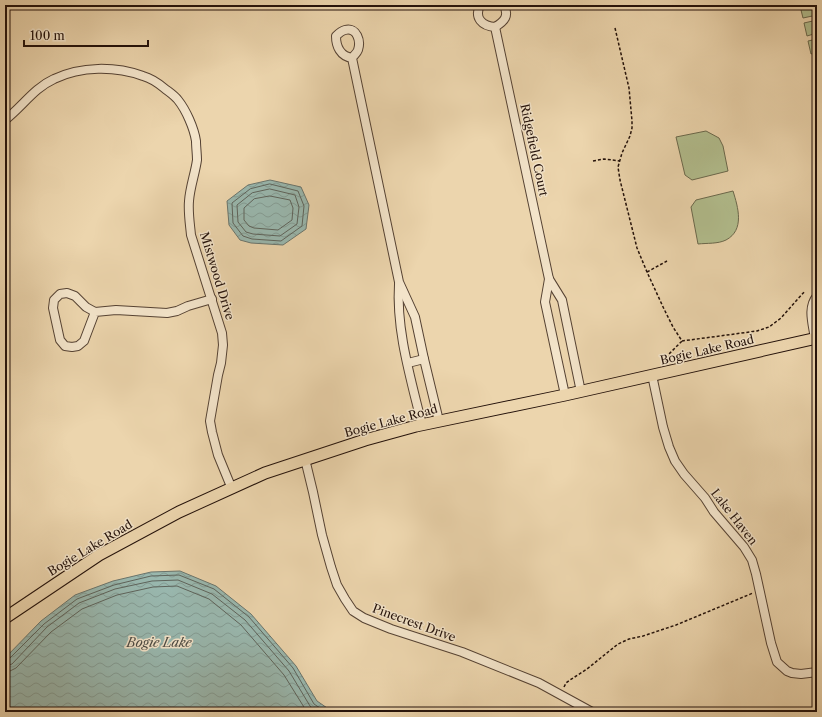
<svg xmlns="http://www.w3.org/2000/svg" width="822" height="717" font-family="'Libre Caslon Text',serif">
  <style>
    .pitch { fill: #b2be8e; stroke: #6a684c }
    .water { fill: url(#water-waves); stroke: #6a756d }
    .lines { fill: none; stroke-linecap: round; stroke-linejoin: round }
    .shore { stroke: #5e645c; stroke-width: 1 }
    .minor-casing { stroke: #554233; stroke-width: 10 }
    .major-casing { stroke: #23110a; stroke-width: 13 }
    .path { stroke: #23110a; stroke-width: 1.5; stroke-dasharray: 3 2; stroke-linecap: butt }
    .minor { stroke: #f3e4ca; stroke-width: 8 }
    .major { stroke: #ecd5ad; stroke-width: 11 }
    .labels { text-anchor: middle; stroke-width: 3; stroke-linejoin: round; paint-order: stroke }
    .street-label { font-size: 12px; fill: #23110a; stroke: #f3e4ca }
    .water-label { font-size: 13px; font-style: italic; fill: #4c4b44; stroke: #f3e4ca }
  </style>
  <defs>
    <pattern id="water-waves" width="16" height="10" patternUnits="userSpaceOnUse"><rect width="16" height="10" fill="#99b8af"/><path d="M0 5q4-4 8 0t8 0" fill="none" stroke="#849d95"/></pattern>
  </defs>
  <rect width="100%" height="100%" fill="#ecd5ad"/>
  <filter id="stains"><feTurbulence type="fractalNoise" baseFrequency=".005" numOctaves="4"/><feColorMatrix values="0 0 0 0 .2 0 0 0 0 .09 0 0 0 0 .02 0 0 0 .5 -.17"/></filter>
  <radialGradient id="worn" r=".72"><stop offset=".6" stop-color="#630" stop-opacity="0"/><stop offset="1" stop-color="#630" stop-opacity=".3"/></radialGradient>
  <g class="pitch">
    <path d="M803,5H817V15L803,18L800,6Z"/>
    <path d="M817,20V33L807,36L804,23Z"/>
    <path d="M817,39V52L811,54L808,41Z"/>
    <path d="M706,131L719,138L723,146L728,171L692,180L685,175L676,137Z"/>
    <path d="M733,191C738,207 745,230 726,240C718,244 707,243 698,244L691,207L696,200Z"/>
  </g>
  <g class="water">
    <path d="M270,180L301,187L309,205L306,229L283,245L251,243L240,240L229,225L227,201L248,185Z"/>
    <path d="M180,571L216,586L251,614L296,666L317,701L333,712H5V658L41,621L75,595L113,581L151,572Z"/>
  </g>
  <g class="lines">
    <g class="shore">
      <path d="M270,184L298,191L304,206L302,226L281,241L252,239L243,236L233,223L232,203L250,189Z"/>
      <path d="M270,189L295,195L299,207L297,224L280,236L253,234L246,232L238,222L237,205L252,193Z"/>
      <path d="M270,196L290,200L293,208L292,220L278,230L254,228L249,226L244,220V208L254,199Z"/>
      <path d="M5,661L9,659L44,624L77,599L114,585L151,576L179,575L214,589L249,617L293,668L314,704L326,712"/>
      <path d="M5,666L9,665L12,664L47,627L79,603L115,589L152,581L178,580L212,594L245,620L289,671L310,706L317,712"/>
      <path d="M5,672L10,671L16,668L51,632L82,609L117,595L153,587L177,586L209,599L241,625L284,675L307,712"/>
    </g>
    <defs>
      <g id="minor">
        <path d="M480,5C474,18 482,26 495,27C505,21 509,16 504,5"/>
        <path d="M495,27L549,279L562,300L581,392"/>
        <path d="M352,58C340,56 336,46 336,36C339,33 341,31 345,30C357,27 361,41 358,50C357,53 354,55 352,58L399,282L415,317L424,359L439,421"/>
        <path d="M5,120C22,107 34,88 54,79C81,66 115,66 143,76C150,78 158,83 164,88C169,92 174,95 178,100C186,110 194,128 196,141C196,147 197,154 197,160C195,174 190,187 189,201C188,213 190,224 191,235L222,333L223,345L221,363L218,375L210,421L212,432L218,455L232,489"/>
        <path d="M549,279L545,302L565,395"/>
        <path d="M399,284C396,331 411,379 422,425"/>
        <path d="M95,312L84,341L78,346L72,347L65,346L60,340L53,308L54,300L60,294L67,293L75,296L86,307L95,312L116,310L167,313L177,311L188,306L212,299"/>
        <path d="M815,339C813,324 807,308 817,296"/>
        <path d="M408,363L424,359"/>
        <path d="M652,375L663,427L669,447L675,461L684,474L705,498L714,512L744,547L752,560L756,574L771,643L777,662L787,671L792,673L801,674L817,672"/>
        <path d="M305,459L313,492L322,535L331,567L337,585L345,599L353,611L364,618L391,629L462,652L539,683L592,712"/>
      </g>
      <path id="major" d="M5,618L99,555L179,512L265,473L365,440L416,426L565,395L817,338"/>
    </defs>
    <use href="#minor" class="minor-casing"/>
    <use href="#major" class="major-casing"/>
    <g class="path">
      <path d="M615,28L629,88L632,121V128L630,136L622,153L618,167L620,180L637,248L647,272L664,309L673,327L682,341L757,331L769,327L781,318L805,291"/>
      <path d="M593,161L604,159L620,161"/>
      <path d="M647,272L667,261"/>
      <path d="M665,363L669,354L682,341"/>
      <path d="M564,687L566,683L570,680L587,669L618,644L629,639L643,636L676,625L753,593"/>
    </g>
    <use href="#minor" class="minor"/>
    <use href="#major" class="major"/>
  </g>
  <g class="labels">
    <g class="street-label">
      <text transform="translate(534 150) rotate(78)" y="4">Ridgefield Court</text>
      <text transform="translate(217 276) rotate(73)" y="4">Mistwood Drive</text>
      <text transform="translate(707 350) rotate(-13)" y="4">Bogie Lake Road</text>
      <text transform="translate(391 421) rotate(-15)" y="4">Bogie Lake Road</text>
      <text transform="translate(734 517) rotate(52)" y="4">Lake Haven</text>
      <text transform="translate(90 548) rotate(-31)" y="4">Bogie Lake Road</text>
      <text transform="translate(414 623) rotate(20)" y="4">Pinecrest Drive</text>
    </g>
    <g class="water-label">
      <text x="159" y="647">Bogie Lake</text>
    </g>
  </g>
  <rect width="822" height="717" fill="none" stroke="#ecd5ad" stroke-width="20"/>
  <rect x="6" y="6" width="810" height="705" fill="none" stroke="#23110a" stroke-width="2"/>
  <rect x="10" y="10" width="802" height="697" fill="none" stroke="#23110a"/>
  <path d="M24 40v6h124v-6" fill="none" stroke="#23110a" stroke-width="2"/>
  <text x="30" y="40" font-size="12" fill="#23110a" stroke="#f3e4ca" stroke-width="3" paint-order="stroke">100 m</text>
  <rect width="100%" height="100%" filter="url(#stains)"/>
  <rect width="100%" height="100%" fill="url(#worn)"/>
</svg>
